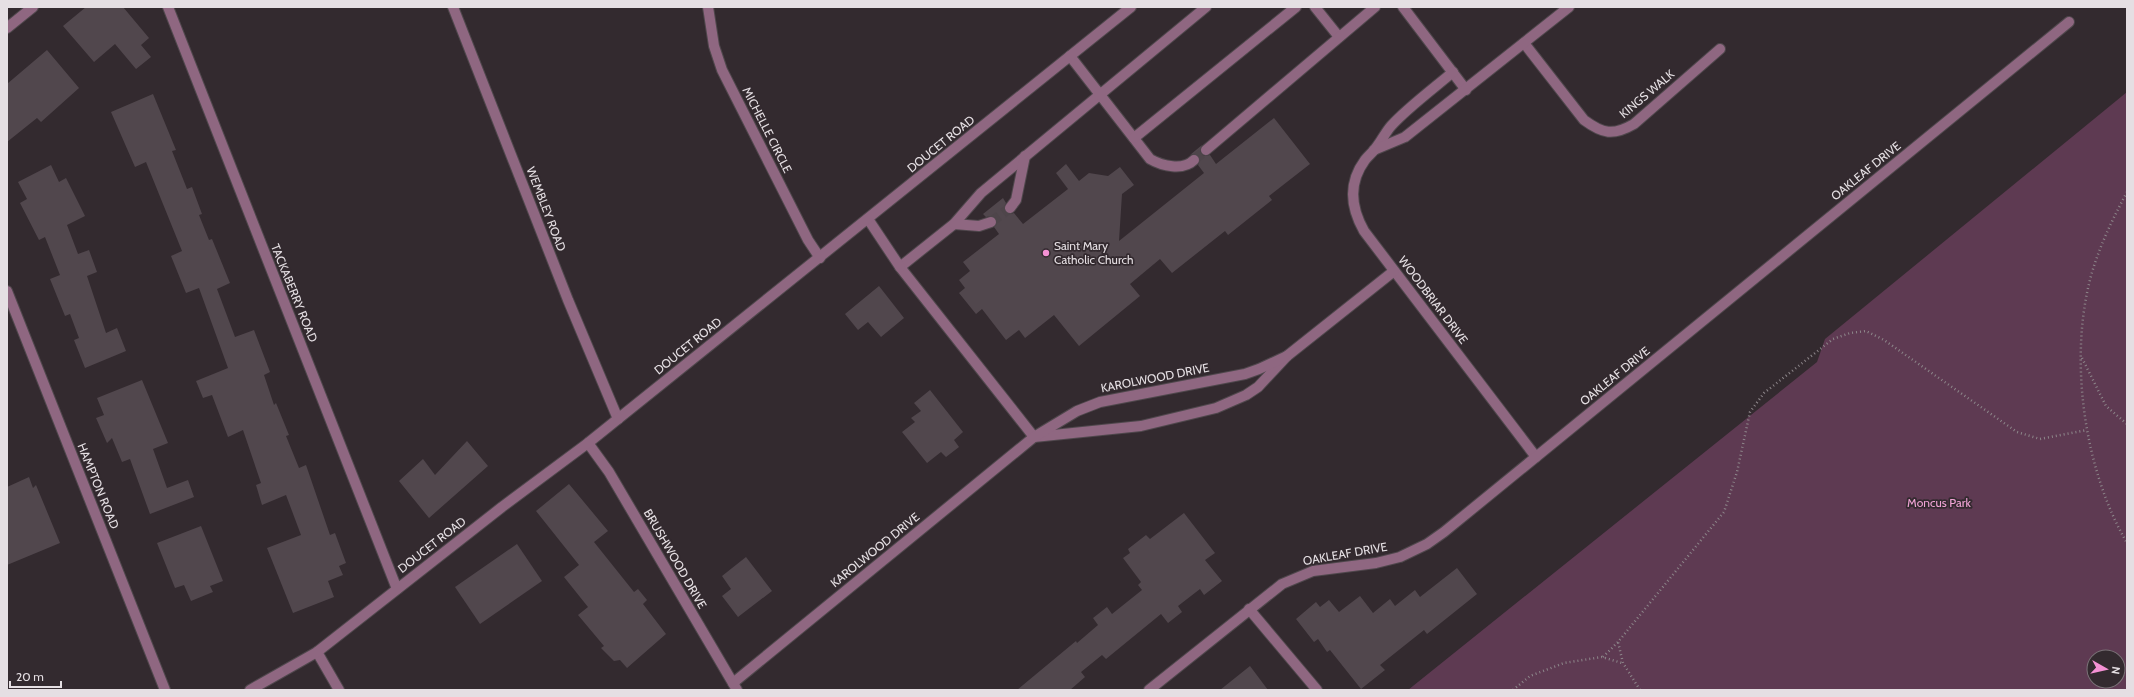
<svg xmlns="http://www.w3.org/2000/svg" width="2134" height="697" font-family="Cabin,sans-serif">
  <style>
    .green { fill: #5e3a52; fill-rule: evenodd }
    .building { fill: #51474d }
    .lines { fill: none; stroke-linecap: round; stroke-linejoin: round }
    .minor-tunnel { stroke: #4e454a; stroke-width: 10; stroke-dasharray: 10 5; stroke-linecap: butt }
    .minor-casing { stroke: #4f474c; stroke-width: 12 }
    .path { stroke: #8d868a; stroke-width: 2.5; stroke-dasharray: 1 3; stroke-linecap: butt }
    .minor { stroke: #8f6781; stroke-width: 10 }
    .poi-dot { fill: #f491d4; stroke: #332a2f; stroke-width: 1.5 }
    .labels { text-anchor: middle; stroke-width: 3.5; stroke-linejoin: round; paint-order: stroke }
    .street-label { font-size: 12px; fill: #e5dfe3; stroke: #332a2f }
    .poi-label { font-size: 12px; fill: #e5dfe3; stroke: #332a2f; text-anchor: start }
    .park-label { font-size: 12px; fill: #f0a3d5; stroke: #332a2f }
  </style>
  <rect width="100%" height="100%" fill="#332a2f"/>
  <path class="green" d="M2127,92V690H1408L1817,362L1825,339ZM2094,657H2118V681H2094Z"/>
  <g class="building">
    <path d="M86,7H123L149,38L141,45L151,57L136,69L115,44L94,62L63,26Z"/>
    <path d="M47,50L79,88L41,122L37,118L7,142V84Z"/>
    <path d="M153,94L176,150L172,151L187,189L192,187L202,214L199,215L209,240L212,239L230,283L217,289L235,337L254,330L270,372L264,375L274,405L276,403L289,435L286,436L299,468L306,465L330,535L335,533L346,563L339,566L343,575L328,581L334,597L293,613L267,548L301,535L286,495L262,505L256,485L261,483L243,430L228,437L212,395L203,398L196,381L228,368L199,288L186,293L171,256L182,251L146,162L135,167L111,112Z"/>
    <path d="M1274,118L1310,164L1269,196L1272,200L1228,235L1225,231L1172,273L1160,259L1130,284L1140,296L1079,346L1054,315L1025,338L1019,330L1006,340L982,309L976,314L959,293L965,288L959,280L970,271L963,262L999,234L994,227L997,223L996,217L992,216L986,217L983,214L1003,198L1006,203L1004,208L1006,213L1010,214L1014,213L1023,224L1068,189L1056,173L1066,164L1079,181L1089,173L1108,176L1120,167L1134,185L1122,194L1119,241L1204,173L1198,165L1200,160L1199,156L1194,154L1190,155L1202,145L1200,151L1201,154L1204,156L1210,155L1216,164Z"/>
    <path d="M51,165L59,182L66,178L85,216L67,225L78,254L89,250L97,272L87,276L106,333L117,328L126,351L85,368L74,340L79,338L70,314L65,316L50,279L60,275L45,237L39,240L20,203L27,199L18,182Z"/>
    <path d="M879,286L904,318L881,337L868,322L858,330L845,314Z"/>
    <path d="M142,380L168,443L153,449L167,488L188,480L194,497L150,514L130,459L122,462L112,438L107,443L96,418L104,415L97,398Z"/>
    <path d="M930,390L963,432L954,440L959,447L946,457L941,452L927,463L902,432L915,422L911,418L921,411L914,403Z"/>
    <path d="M467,441L488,466L429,518L399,481L423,459L435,475Z"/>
    <path d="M29,477L33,488L36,485L60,543L7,565V487Z"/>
    <path d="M569,484L608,531L594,542L634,592L638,589L647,600L643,604L666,634L627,668L620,660L614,661L601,648L604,646L578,615L588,607L564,577L579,565L536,511Z"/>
    <path d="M1184,513L1215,553L1205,560L1222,581L1204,595L1200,589L1178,606L1182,612L1168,623L1161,614L1106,659L1102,655L1081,672L1085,677L1070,690H1017L1076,641L1077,643L1098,625L1093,618L1107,607L1112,614L1142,590L1138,585L1141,582L1123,558L1130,553L1128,549L1146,535L1150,539Z"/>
    <path d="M201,526L223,581L210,586L213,592L191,601L184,585L175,588L157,543Z"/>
    <path d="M517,544L542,581L480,624L455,587Z"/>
    <path d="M746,557L772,591L738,617L722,596L731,589L722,576Z"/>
    <path d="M1457,568L1477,594L1427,634L1424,630L1380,665L1385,670L1361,689L1330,650L1327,652L1318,639L1314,642L1296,619L1316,602L1320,607L1329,600L1339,612L1360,596L1373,613L1390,599L1395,606L1415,590L1420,597Z"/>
    <path d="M1250,666L1268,690H1220Z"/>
  </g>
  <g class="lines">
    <g class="minor-tunnel">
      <path d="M1194,160L1206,150"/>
      <path d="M991,222L1010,208"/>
    </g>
    <defs>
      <g id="minor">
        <path d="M168,7L397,589"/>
        <path d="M453,7L568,300L618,419"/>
        <path d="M708,7L714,46L722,70L808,240L820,258"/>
        <path d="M1206,7L981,193L954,224L900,267L1034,437L1141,426L1216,408L1246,395L1258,387L1287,356"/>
        <path d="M1315,7L1339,37"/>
        <path d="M1403,7L1466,90"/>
        <path d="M7,28L33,7"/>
        <path d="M1524,43L1584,120C1603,134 1613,136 1634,124L1720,49"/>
        <path d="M1070,56L1150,159C1162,166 1183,171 1194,160"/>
        <path d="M1453,72C1434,88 1406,109 1391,126C1385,133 1381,142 1375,149C1372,153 1368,156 1365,160C1348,183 1351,208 1364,231L1536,457"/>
        <path d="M1134,138L1296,7"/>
        <path d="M1206,150L1375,7"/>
        <path d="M1374,150L1405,137L1569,7"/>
        <path d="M1010,208L1016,200L1025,156"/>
        <path d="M868,219L900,267"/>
        <path d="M954,224L979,226L991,222"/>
        <path d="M7,291L165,690"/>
        <path d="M588,443L609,472L737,690"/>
        <path d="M1249,609L1317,690"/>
        <path d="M317,652L339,690"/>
        <path d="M733,683L1034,437L1077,411L1100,402L1245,374L1259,369L1287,356L1394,271"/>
        <path d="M250,690L317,652L502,507L588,443L1131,7"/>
        <path d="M1149,690L1282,584L1313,571L1376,563L1400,557L1427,544L1444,532L2069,22"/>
      </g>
    </defs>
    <use href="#minor" class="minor-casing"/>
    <g class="path">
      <path d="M2127,192C2110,224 2094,257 2087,293C2071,371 2086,473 2127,543"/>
      <path d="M2082,358L2106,406L2127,424"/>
      <path d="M1603,657L1618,642"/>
      <path d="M1513,690L1530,676L1564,663L1602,657L1622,663"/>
      <path d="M1640,690L1623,663L1618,642L1724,512L1737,472L1750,412L1764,393L1833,339L1850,333L1866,331L1884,340L2017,432L2040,439L2087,430"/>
    </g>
    <use href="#minor" class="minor"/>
  </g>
  <circle class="poi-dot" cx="1046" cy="253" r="4"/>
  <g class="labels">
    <g class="street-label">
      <text transform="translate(1647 94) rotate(-40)" y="4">KINGS WALK</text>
      <text transform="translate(767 130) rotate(63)" y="4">MICHELLE CIRCLE</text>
      <text transform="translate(941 144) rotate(-39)" y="4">DOUCET ROAD</text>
      <text transform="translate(1866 171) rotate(-39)" y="4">OAKLEAF DRIVE</text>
      <text transform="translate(546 209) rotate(69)" y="4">WEMBLEY ROAD</text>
      <text transform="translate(294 293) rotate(68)" y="4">TACKABERRY ROAD</text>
      <text transform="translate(1433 300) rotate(53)" y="4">WOODBRIAR DRIVE</text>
      <text transform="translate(688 346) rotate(-39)" y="4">DOUCET ROAD</text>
      <text transform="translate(1615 376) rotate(-39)" y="4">OAKLEAF DRIVE</text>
      <text transform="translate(1155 378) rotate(-11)" y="4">KAROLWOOD DRIVE</text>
      <text transform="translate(98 486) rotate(68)" y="4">HAMPTON ROAD</text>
      <text transform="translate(432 545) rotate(-38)" y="4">DOUCET ROAD</text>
      <text transform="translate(875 550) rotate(-39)" y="4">KAROLWOOD DRIVE</text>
      <text transform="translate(1345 554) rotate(-10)" y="4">OAKLEAF DRIVE</text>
      <text transform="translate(675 559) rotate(60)" y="4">BRUSHWOOD DRIVE</text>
    </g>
    <g class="poi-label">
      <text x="1054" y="250">Saint Mary<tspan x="1054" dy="14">Catholic Church</tspan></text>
    </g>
    <g class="park-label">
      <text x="1939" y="507">Moncus Park</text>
    </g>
  </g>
  <rect width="2134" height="697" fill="none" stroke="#e5dfe3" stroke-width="16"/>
  <g transform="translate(2106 669) rotate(98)"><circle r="19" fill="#332a2f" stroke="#7a7277"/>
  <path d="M0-3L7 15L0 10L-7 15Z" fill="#f491d4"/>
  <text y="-6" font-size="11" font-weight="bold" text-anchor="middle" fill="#e5dfe3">N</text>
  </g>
  <path d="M10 681v6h51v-6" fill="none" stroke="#e5dfe3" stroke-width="2"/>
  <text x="16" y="681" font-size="12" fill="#e5dfe3" stroke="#332a2f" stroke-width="3" paint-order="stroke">20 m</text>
</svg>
